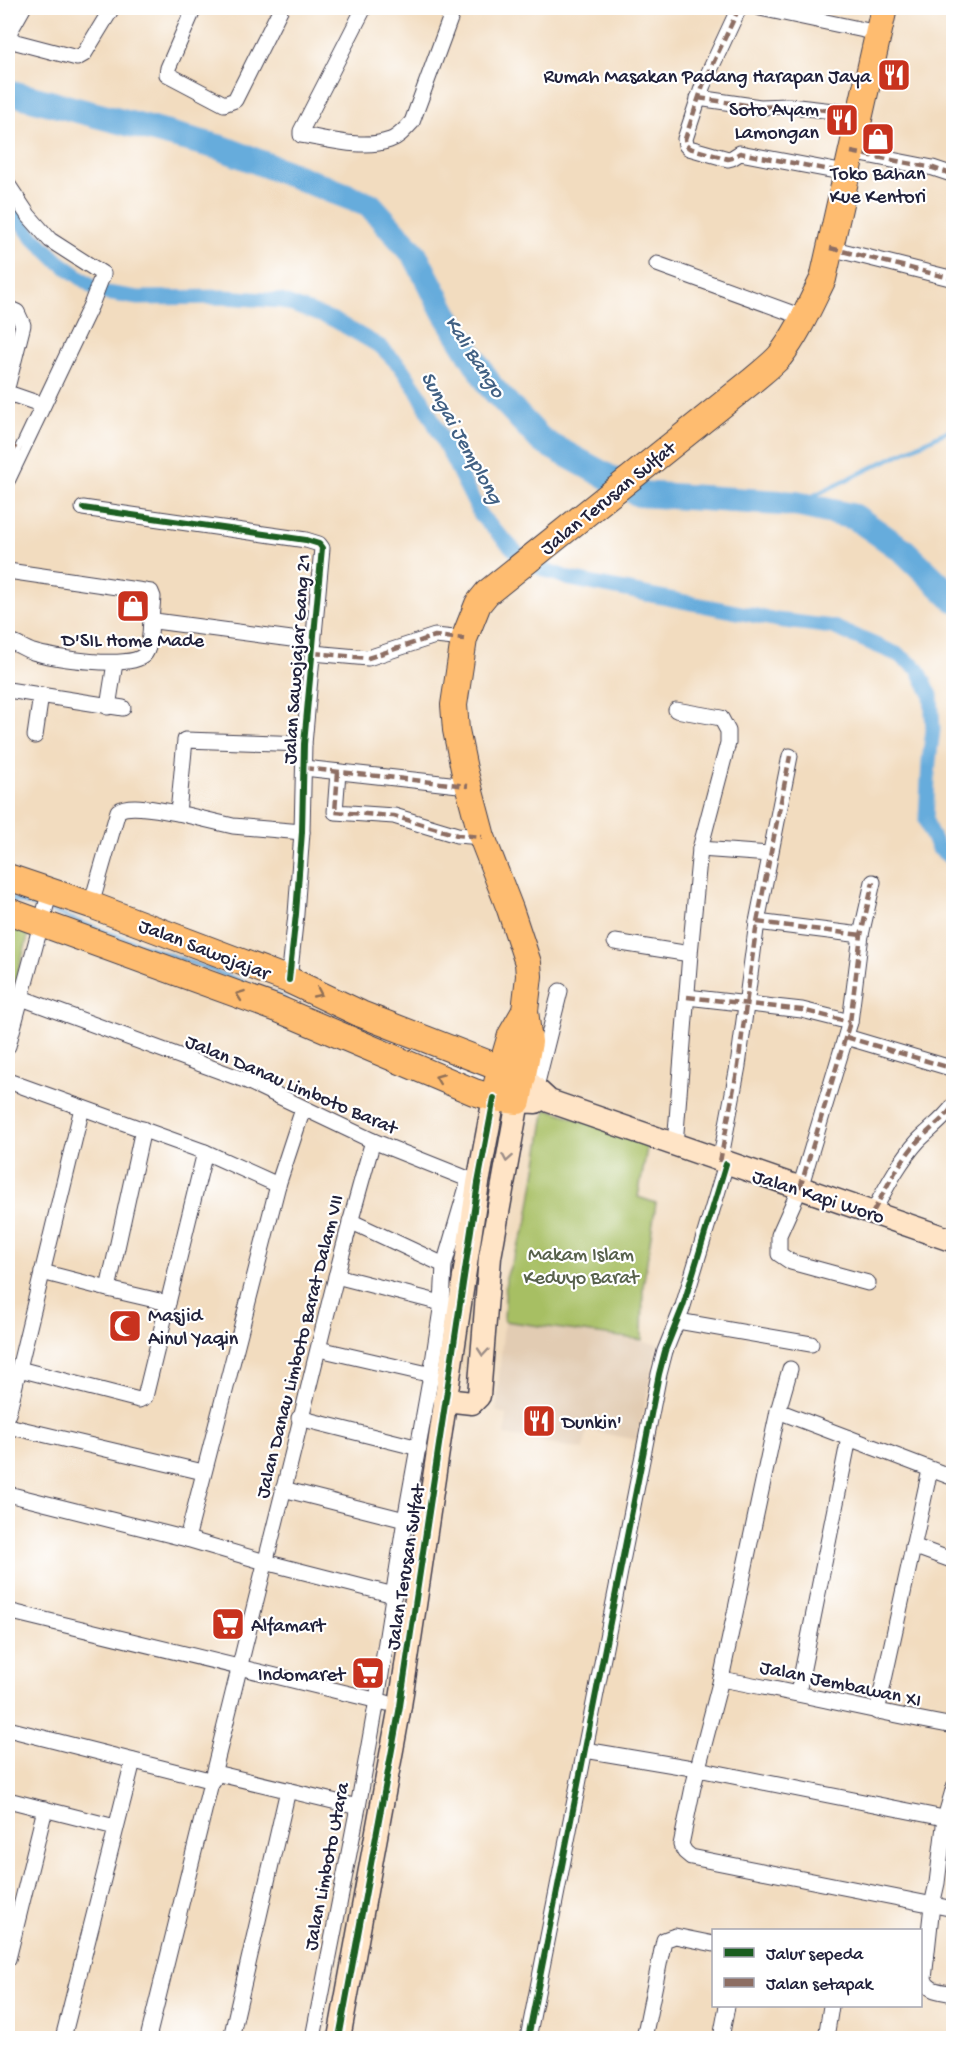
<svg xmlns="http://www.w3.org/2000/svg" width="961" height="2046" font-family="'Gochi Hand',sans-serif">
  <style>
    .built { fill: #e2ccb3 }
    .green { fill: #a7bf64; stroke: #647050; stroke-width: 1.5 }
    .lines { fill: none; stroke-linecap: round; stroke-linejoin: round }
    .stream { stroke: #66acdc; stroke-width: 4.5 }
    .canal { stroke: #66acdc; stroke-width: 15 }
    .river { stroke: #66acdc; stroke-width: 26 }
    .street-casing { stroke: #413e4f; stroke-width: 17 }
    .secondary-casing { stroke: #413e4f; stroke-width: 25 }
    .primary-casing { stroke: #413e4f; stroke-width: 28 }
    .street { stroke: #fff; stroke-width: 15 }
    .secondary { stroke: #ffe4c6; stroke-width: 22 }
    .primary { stroke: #febc70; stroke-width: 26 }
    .quiet { stroke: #8d6e63; stroke-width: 4.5; stroke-dasharray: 9 4.5; stroke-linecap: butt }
    .cycleway-casing { stroke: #fff; stroke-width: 10 }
    .cycleway { stroke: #1b5e20; stroke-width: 6 }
    .oneway { stroke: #906f56 }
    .oneway2 { stroke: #9c8d87 }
    .labels { text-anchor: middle; stroke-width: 4.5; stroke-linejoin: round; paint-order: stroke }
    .poi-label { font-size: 20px; fill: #22223b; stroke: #fff; text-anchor: end }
    .street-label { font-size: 20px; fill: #22223b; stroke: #fff }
    .park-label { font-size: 20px; fill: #57614b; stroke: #fff }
    .water-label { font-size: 21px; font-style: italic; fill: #416083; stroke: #fff }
  </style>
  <rect width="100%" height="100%" fill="#fff"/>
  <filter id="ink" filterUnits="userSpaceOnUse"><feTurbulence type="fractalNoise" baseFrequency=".0167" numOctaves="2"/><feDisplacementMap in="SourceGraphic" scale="12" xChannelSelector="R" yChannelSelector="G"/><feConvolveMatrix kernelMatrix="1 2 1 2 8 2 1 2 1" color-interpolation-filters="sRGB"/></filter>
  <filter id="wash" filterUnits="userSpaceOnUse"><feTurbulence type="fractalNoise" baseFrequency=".008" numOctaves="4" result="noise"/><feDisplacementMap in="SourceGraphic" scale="24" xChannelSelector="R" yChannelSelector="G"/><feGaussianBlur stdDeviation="1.35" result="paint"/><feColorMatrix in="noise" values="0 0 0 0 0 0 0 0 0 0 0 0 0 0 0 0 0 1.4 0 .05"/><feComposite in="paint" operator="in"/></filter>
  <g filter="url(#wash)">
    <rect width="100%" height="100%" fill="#f2dcbf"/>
    <path class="built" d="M504,1321L658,1344L637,1440L587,1430L584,1450L505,1435L507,1415L496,1411Z"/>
    <g class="green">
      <path d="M8,916L31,926L15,983H8Z"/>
      <path d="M546,1108L648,1143L638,1197L656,1203L643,1287L642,1340L504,1321L506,1277L527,1224Z"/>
    </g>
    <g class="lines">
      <g class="stream">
        <path d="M796,504L954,428"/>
        <path d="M8,898L50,911L271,992L285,999"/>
      </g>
      <path class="canal" d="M8,205L30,234L58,261L100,292L138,298L226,297L281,301L334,320L381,347L400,366L420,395L481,516L527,563L570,579L777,620L833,627L899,655L918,669L931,695L933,730L929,761L926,820L930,832L938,848L954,861"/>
      <path class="river" d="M8,92L222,148L370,205L415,255L445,313L491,387L542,441L639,494L796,504L855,517L904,551L954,599"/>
    </g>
  </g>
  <g filter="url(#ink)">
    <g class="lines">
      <defs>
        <g id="street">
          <path d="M23,8L10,31V38L16,42L77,58L84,54L112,8"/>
          <path d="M194,8L168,68L167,74L224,104L235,100L281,8"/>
          <path d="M364,8L301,131V135C328,139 363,150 390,140C399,137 405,129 412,122L454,8"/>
          <path d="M739,8L703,85L685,139L686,145L689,148L728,159L732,158L740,153L846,173"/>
          <path d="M760,8L878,33"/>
          <path d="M698,98L760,107L789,106L860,114"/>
          <path d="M851,152L933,168L954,175"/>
          <path d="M8,185L28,215L50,240L103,274L91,305L8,479"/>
          <path d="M830,248L954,279"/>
          <path d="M657,264L805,318"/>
          <path d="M8,308L17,312L23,325L8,384"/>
          <path d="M8,393L43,405"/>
          <path d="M83,508L306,540L319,544L322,548L304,744L302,832L296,914L289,980"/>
          <path d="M8,571L151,592L153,597L151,619L155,621L314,642"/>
          <path d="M8,641C16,643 24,649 33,652C53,658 130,670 144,655C151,648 150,629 151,619"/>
          <path d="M313,653L368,658L435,636L464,639"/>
          <path d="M8,690L123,708"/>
          <path d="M108,707L115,663"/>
          <path d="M35,736L41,695"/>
          <path d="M304,768L468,786"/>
          <path d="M338,772L335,812L394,816L457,835L482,837"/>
          <path d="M302,832L233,826L178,813L185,740L304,744"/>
          <path d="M700,849L770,854"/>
          <path d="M91,905L118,811C130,802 163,811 178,813"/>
          <path d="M757,922L861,935"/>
          <path d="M615,942L690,954"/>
          <path d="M8,993L247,1081L373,1141L478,1183"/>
          <path d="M687,997L802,1010L850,1022"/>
          <path d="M846,1037L954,1069"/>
          <path d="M8,1046L50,891"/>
          <path d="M8,1081L205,1152L278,1185"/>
          <path d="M534,1095L560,991"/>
          <path d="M143,1129L108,1289L168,1303"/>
          <path d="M675,1145L690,954L700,849L728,743V731L721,718L676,710"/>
          <path d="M720,1162L738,1066L757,922L790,756"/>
          <path d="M873,1212C886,1188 899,1162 918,1141C930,1129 944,1119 954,1105"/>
          <path d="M350,1221L444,1265"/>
          <path d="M42,1272L108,1289"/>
          <path d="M336,1276L449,1305"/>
          <path d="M868,1283L791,1262L779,1254V1235L800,1188L850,1022L861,935L873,882"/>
          <path d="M678,1321L811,1344"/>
          <path d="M319,1349L441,1377"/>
          <path d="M19,1369L139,1400L145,1397L205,1152"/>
          <path d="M790,1369L778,1411L721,1679L693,1787L681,1845L685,1852L691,1857L954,1909"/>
          <path d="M778,1411L954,1478"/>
          <path d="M8,1414L82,1108"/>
          <path d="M299,1418L419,1448"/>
          <path d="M8,1426L203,1472"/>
          <path d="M283,1489L405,1520"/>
          <path d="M8,1494L187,1539L265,1562L394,1595"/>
          <path d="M187,1539L278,1185L303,1109"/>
          <path d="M913,1546L954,1561"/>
          <path d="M8,1611L387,1703"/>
          <path d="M721,1679C799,1693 876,1712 954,1726"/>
          <path d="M798,1693L849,1438"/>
          <path d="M877,1712L930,1470"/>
          <path d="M8,1729L213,1781"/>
          <path d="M585,1750L698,1769L954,1820"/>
          <path d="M215,1773L358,1807"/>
          <path d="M954,1787L945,1818L937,1883L932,1905L924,1979C928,1992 941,1991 954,1994"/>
          <path d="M8,1800L115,1827"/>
          <path d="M8,1959L45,1809"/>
          <path d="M63,2038L133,1761"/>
          <path d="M148,2038C194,1857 237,1674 283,1492C312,1375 339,1257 373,1141"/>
          <path d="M231,2038L288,1790"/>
          <path d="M313,2038L358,1807L377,1700L405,1520L431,1375L442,1303L444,1265L469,1180"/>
          <path d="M528,2038L659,1374L665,1351L683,1306L726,1164"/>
          <path d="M644,2038L664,1940L675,1936L714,1944"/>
          <path d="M721,2038L727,2006"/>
          <path d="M826,2038L831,2006"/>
        </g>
        <g id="secondary">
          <path d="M523,1077L549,1101L954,1241"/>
          <path d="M445,1400L472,1403L479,1396L490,1257L518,1101L536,1102"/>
          <path d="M339,2038L400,1706L478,1183L494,1098"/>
        </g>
        <g id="primary">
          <path d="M8,877L91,905L289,980L361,1014L523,1077"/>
          <path d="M8,911L278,1009L474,1092L494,1098L518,1101L529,1042L525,1011L529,976L528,963L510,909L482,837L464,769L456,730L454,705L464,639L478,604L487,593L752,381C761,373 772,365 780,356C798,333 810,305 823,279L884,8"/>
          <path d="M497,1083L511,1035L525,1011"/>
        </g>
      </defs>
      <use href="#street" class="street-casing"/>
      <use href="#secondary" class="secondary-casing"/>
      <use href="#primary" class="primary-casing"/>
      <use href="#street" class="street"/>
      <use href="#secondary" class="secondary"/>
      <use href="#primary" class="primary"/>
      <g class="quiet">
        <path d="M739,8L703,85L685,139L686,145L689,148L728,159L732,158L740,153L846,173"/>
        <path d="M698,98L760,107L789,106L860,114"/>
        <path d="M851,152L933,168L954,175"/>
        <path d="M830,248L954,279"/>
        <path d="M8,446L21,450"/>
        <path d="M313,653L368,658L435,636L464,639"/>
        <path d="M304,768L468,786"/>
        <path d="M338,772L335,812L394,816L457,835L482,837"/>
        <path d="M757,922L861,935"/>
        <path d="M687,997L802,1010L850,1022"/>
        <path d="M846,1037L954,1069"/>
        <path d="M720,1162L738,1066L757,922L790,756"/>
        <path d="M800,1188L850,1022L861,935L873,882"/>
        <path d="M873,1212C886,1188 899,1162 918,1141C930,1129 944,1119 954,1105"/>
      </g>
      <defs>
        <g id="cycleway">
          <path d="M83,508L306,540L319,544L322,548L304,744L302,832L296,914L289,980"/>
          <path d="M339,2038L400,1706L478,1183L494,1098"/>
          <path d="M528,2038L659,1374L665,1351L683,1306L726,1164"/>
        </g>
      </defs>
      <use href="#cycleway" class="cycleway-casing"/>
      <use href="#cycleway" class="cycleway"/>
    </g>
    <defs><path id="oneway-chevron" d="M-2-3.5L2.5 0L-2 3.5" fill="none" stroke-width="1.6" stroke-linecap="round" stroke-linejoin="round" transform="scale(1.5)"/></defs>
    <g class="oneway">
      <use href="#oneway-chevron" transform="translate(318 993) rotate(25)"/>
      <use href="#oneway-chevron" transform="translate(240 995) rotate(-160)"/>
      <use href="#oneway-chevron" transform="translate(439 1078) rotate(-158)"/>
    </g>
    <g class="oneway2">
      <use href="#oneway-chevron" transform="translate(507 1158) rotate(100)"/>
      <use href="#oneway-chevron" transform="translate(483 1352) rotate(95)"/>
    </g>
  </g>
  <defs>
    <symbol id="restaurant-square" viewBox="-11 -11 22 22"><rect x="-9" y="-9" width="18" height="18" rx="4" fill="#c8321e" stroke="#fff"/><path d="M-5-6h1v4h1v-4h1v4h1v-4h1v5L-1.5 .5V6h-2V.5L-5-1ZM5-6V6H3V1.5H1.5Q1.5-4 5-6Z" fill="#fff"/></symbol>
    <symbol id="shop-square" viewBox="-11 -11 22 22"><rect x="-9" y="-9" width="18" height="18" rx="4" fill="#c8321e" stroke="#fff"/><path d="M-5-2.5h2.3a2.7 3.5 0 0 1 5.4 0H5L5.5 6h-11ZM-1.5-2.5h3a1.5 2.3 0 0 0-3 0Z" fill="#fff"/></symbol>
    <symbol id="mosque-square" viewBox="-11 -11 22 22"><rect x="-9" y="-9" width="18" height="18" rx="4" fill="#c8321e" stroke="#fff"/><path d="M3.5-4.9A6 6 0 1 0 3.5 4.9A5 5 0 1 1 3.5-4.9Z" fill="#fff"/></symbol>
    <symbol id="supermarket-square" viewBox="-11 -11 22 22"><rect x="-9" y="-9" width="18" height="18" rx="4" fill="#c8321e" stroke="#fff"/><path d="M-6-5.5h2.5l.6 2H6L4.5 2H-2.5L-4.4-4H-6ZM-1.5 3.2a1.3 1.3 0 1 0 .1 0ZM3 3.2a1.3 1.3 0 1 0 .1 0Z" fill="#fff"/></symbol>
  </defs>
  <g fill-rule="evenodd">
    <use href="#restaurant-square" x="875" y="56" width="38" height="38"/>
    <use href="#restaurant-square" x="823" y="101" width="38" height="38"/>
    <use href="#shop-square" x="859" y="120" width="38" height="38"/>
    <use href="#shop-square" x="114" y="587" width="38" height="38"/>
    <use href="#mosque-square" x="106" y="1307" width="38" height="38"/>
    <use href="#restaurant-square" x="520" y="1402" width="38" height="38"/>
    <use href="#supermarket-square" x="209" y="1605" width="38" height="38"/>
    <use href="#supermarket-square" x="349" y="1654" width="38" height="38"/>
  </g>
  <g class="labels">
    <g class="poi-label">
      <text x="871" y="82">Rumah Masakan Padang Harapan Jaya</text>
      <text x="819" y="115">Soto Ayam<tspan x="819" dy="23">Lamongan</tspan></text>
      <text x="878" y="179" text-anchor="middle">Toko Bahan<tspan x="878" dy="23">Kue Kentori</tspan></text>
      <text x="133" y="646" text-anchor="middle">D'SIL Home Made</text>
      <text x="148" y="1321" text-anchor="start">Masjid<tspan x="148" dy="23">Ainul Yaqin</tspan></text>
      <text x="562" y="1428" text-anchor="start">Dunkin'</text>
      <text x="251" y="1631" text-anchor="start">Alfamart</text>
      <text x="345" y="1680">Indomaret</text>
    </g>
    <g class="street-label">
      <text transform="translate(607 497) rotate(-39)" y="7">Jalan Terusan Sulfat</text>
      <text transform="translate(295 659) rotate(-86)" y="7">Jalan Sawojajar Gang 21</text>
      <text transform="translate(205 948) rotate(21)" y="7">Jalan Sawojajar</text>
      <text transform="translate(292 1083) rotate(23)" y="7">Jalan Danau Limboto Barat</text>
      <text transform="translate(819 1195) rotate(18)" y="7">Jalan Kapi Woro</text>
      <text transform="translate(298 1346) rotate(-76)" y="7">Jalan Danau Limboto Barat Dalam VII</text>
      <text transform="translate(404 1567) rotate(-81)" y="7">Jalan Terusan Sulfat</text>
      <text transform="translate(841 1682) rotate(12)" y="7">Jalan Jembawan XI</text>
      <text transform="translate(325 1866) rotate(-79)" y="7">Jalan Limboto Utara</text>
    </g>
    <g class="park-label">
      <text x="581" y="1260">Makam Islam<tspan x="581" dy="23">Keduyo Barat</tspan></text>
    </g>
    <g class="water-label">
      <text transform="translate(476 356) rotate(57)" y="7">Kali Bango</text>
      <text transform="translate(463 437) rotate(61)" y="7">Sungai Jemplong</text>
    </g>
  </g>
  <rect width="961" height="2046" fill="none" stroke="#fff" stroke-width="30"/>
  <rect x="712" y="1929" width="210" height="78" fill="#ffffff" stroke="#a7a7b1" stroke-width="1.5"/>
  <rect x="724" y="1948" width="30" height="9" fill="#1b5e20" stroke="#a7a7b1" stroke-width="1.5"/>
  <text x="766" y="1959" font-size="18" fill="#22223b">Jalur sepeda</text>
  <rect x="724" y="1978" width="30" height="9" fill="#8d6e63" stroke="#a7a7b1" stroke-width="1.5"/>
  <text x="766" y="1989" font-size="18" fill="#22223b">Jalan setapak</text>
</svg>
